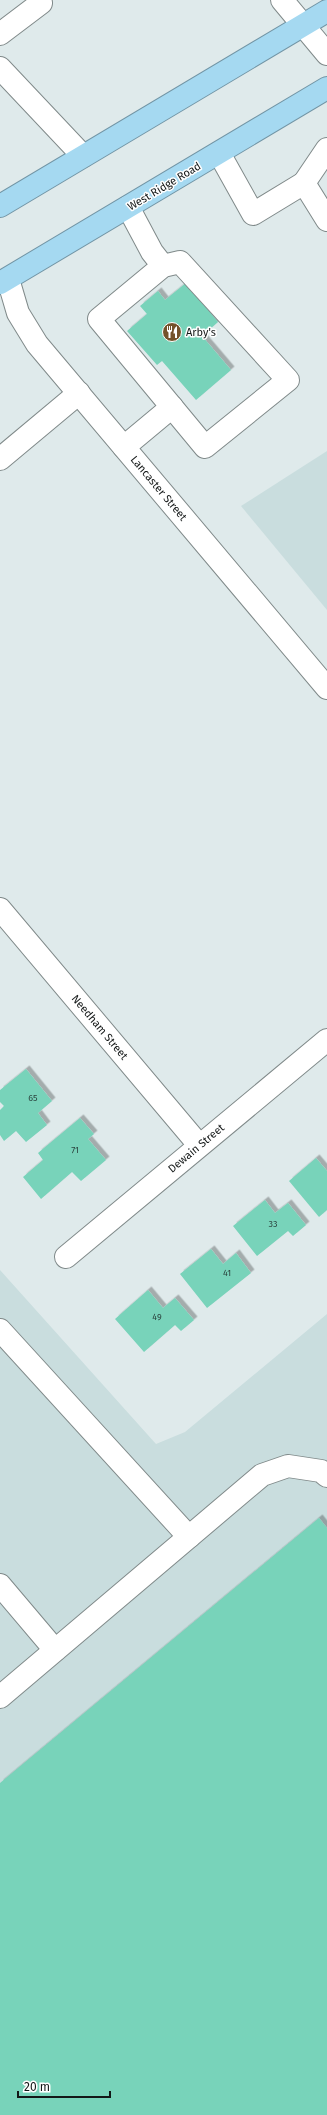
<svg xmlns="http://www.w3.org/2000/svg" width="327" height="2115" font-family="'Fira Sans',sans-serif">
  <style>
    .built { fill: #c9ddde }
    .building { fill: #78d3ba; filter: url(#shadow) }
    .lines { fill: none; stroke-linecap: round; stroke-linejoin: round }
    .minor-casing { stroke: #808a8a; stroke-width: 24 }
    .highway-casing { stroke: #7295a5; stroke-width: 24 }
    .minor { stroke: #fff; stroke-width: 22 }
    .highway { stroke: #a5d9f1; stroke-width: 22 }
    .labels { text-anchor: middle; stroke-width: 3; stroke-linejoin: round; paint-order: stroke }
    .number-label { font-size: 9px; fill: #2c4640 }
    .street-label { font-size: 11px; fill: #131717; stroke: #fff }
    .poi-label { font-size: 11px; fill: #131717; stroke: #fff; text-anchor: start }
  </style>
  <defs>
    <filter id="shadow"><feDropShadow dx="3.5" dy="-3.5" stdDeviation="0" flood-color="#0004"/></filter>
  </defs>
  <rect width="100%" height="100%" fill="#dfeaeb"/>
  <g class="built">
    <path d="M327,451V610L241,506Z"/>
    <path d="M0,1270L156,1444L185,1432L327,1314V2115H0Z"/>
  </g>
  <g class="building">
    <path d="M186,283L218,322L202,336L231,370L196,400L162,361L157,365L127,331L147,314L140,306L158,291L165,300Z"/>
    <path d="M26,1069L52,1101L38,1113L47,1125L26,1142L16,1131L4,1141L0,1135V1110L4,1106L0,1102V1090Z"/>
    <path d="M80,1118L94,1134L88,1139L106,1160L81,1181L72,1172L41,1199L23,1177L43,1160L38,1153Z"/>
    <path d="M316,1158L327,1171V1210L319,1217L289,1181Z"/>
    <path d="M265,1200L275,1213L288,1203L306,1225L293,1236L288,1231L257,1256L233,1226Z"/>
    <path d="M211,1249L223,1264L236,1253L251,1273L207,1308L180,1274Z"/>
    <path d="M148,1290L163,1308L175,1298L194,1320L181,1331L175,1325L144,1352L115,1319Z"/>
    <path d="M319,1518L327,1528V2115H0V1783Z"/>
  </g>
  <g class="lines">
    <defs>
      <g id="minor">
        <path d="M282,0L327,54"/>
        <path d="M0,34L41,3"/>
        <path d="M0,68L83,156"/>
        <path d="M219,153L253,214L304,183L327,220"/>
        <path d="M304,183L327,149"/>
        <path d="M128,207L152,252L163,266"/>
        <path d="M180,262L288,380L205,447L99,319L163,266Z"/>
        <path d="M8,279L18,313L37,344L327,688"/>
        <path d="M124,447L172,407"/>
        <path d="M0,459L79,393"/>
        <path d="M0,909L199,1145"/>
        <path d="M66,1257L327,1040"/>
        <path d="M0,1330L189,1537"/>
        <path d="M0,1585L55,1650"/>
        <path d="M0,1697L262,1475L288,1466L321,1471L327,1476"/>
      </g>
      <g id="highway">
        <path d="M0,206L327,11"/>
        <path d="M0,283L327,88"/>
      </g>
    </defs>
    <use href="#minor" class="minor-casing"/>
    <use href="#highway" class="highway-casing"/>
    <use href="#minor" class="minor"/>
    <use href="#highway" class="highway"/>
  </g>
  <defs>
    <symbol id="restaurant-disc" viewBox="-11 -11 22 22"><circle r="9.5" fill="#74522a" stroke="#fff"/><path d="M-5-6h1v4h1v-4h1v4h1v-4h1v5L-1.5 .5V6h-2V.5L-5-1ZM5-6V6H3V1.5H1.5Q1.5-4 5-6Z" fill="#fff"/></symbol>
  </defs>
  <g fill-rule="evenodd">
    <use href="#restaurant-disc" x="161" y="321" width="22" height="22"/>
  </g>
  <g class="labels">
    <g class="number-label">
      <text x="33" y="1101">65</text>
      <text x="75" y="1153">71</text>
      <text x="273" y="1227">33</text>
      <text x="227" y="1276">41</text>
      <text x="157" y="1320">49</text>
    </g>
    <g class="street-label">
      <text transform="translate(164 186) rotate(-31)" y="4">West Ridge Road</text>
      <text transform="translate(159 488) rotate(50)" y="4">Lancaster Street</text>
      <text transform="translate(100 1027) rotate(50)" y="4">Needham Street</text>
      <text transform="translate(196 1148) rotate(-40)" y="4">Dewain Street</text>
    </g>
    <g class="poi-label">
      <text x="186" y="336">Arby's</text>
    </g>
  </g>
  <path d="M18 2091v6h92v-6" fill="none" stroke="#131717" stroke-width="2"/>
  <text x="24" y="2091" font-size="12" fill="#131717" stroke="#ffffff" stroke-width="3" paint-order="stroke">20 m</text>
</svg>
